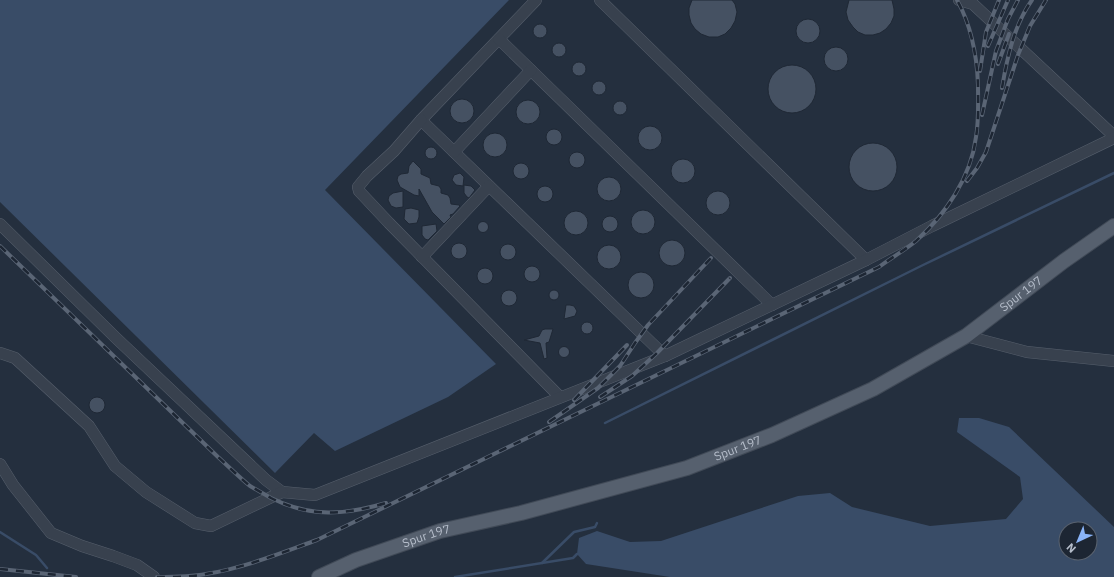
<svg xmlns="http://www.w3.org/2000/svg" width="1114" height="577" font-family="'IBM Plex Sans',sans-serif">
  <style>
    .water { fill: #394c67; fill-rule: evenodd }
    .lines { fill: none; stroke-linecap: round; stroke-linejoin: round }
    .stream { stroke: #394c67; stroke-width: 2.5 }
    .building { fill: #455162; stroke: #1f2835 }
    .minor-casing { stroke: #565f6c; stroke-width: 12 }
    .major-casing { stroke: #414a57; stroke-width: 16 }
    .minor { stroke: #38414e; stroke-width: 11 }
    .major { stroke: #56606e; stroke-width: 14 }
    .rail-casing { stroke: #5a6575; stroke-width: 4 }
    .rail { stroke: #1d2633; stroke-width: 2.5; stroke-dasharray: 8; stroke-linecap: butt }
    .labels { text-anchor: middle; stroke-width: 3.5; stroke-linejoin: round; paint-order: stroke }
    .street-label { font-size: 12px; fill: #b4bcc9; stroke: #1d2633 }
  </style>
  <rect width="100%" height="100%" fill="#242f3e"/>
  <g class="water">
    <path d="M0,0H509L325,190L496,364L448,397L335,451L314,433L275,473L0,202Z"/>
    <path d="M959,418H979L1009,427L1114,527V577H670L586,564L577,554L579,538L597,531L630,542L661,541L798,496L830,493L852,507L930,526L1006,519L1023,499L1020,477L957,432ZM1066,529H1090V553H1066Z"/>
  </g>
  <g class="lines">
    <g class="stream">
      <path d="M605,423L921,266L1114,173"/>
      <path d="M0,532L36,555L47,568"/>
      <path d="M542,563L574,532L595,527L597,523"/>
      <path d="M455,577L573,558L577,554"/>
    </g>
  </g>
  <g class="building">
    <path d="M692,0H732L735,4L737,12L735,21L731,28L725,34L718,37H709L701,34L695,29L691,23L689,15V8Z"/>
    <path d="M849,0H892L894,9V16L891,23L886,29L880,33L873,35H865L858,32L853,27L848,20L846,12Z"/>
    <circle cx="808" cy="31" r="12"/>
    <circle cx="540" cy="31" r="7"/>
    <circle cx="559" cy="50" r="7"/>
    <circle cx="836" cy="59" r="12"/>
    <circle cx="579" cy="69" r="7"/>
    <circle cx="792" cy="89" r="24"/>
    <circle cx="599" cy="88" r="7"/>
    <circle cx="462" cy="111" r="12"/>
    <circle cx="528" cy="112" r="12"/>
    <circle cx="620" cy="108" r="7"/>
    <circle cx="650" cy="138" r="12"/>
    <circle cx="554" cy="137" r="8"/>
    <circle cx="495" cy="145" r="12"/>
    <circle cx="873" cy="167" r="24"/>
    <circle cx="431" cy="153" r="6"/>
    <circle cx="577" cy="160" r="8"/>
    <circle cx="683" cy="171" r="12"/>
    <path d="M413,161L421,169V174L430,178L431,184L439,186L441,189V193L448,195L450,198L451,204L459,205L460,206L453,214L450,215L451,217L444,224L432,212L419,189V196L414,195L400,187L397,180L398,176L401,174L408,173L409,166Z"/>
    <circle cx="521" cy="171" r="8"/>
    <path d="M460,173L464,177L463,186L456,185L452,180L454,175Z"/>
    <circle cx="609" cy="189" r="12"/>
    <path d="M464,185L471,186L475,190L469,198L467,197L464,193Z"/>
    <circle cx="545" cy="194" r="8"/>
    <path d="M403,191V207L396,208L391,206L388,200L389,196L393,193Z"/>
    <circle cx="718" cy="203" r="12"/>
    <path d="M411,208L419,210V217L417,223L409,224L404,219L405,209Z"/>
    <circle cx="643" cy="222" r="12"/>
    <circle cx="576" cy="223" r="12"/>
    <circle cx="610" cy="224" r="8"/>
    <circle cx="483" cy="227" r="5.5"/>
    <path d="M436,224L437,231L428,240L425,239L422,235V226Z"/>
    <circle cx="672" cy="253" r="13"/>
    <circle cx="459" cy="251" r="8"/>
    <circle cx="508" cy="252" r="8"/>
    <circle cx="609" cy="257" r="12"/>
    <circle cx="532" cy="274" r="8"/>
    <circle cx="485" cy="276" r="8"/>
    <circle cx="641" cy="285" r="13"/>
    <circle cx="554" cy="295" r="5"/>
    <circle cx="509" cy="298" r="8"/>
    <path d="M566,305H570L574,306L577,311L575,316L564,319Z"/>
    <circle cx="587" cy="328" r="6"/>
    <path d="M545,329H553L549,342L546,343L547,358L544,359L540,343L524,340L539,336L542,330Z"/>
    <circle cx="564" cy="352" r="5.5"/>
    <circle cx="97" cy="405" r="8"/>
  </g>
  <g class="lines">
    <defs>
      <g id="minor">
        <path d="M536,0L421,120L665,356"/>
        <path d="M600,0L866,260"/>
        <path d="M959,0L973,4L1114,136"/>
        <path d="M499,39L772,305"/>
        <path d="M421,120L394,151L367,176L358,187L359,191L389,223L560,397"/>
        <path d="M454,152L531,70"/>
        <path d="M0,224L116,338L266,480L282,492L315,495L665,356L866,260L932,226L1114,138"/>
        <path d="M422,257L489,186"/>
        <path d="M966,336L1027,352L1114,361"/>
        <path d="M0,353L15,358L89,426L115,466L146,492L195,523L211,526L282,492"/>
        <path d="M0,464L13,485L51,533L82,546L113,556L137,565L154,577"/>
      </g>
      <g id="major">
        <path id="s1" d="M319,577L356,560L440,531L521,513L687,468L772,435L873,389L966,336L1064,261L1114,226"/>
      </g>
    </defs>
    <use href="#minor" class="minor-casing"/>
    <use href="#major" class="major-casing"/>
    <use href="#minor" class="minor"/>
    <use href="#major" class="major"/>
    <defs>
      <g id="rail">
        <path d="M988,46L1008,0"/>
        <path d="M998,64L1009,34"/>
        <path d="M980,71L986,32L999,0"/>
        <path d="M1002,88C1007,58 1014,25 1032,0"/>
        <path d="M982,115L996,51L1008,19L1018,0"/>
        <path d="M967,181L977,168L986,152L1018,55L1030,26L1046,0"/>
        <path d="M0,246L218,457C229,467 239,477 250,486C257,490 264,494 271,498C311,518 345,515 386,503"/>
        <path d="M600,397L632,376L657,353L730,278"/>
        <path d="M574,400L627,345"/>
        <path d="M549,422L598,388L620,366L635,343L648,325L711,258"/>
        <path d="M0,569L76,577"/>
        <path d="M157,577C173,577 190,577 206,574C244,568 281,553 317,540L879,267C891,258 905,250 916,241C946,214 971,177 976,137C979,120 978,102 978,85C977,57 971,25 957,0"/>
      </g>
    </defs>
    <use href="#rail" class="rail-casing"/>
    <use href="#rail" class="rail"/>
  </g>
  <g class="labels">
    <g class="street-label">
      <text dy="4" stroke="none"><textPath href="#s1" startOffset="763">Spur 197</textPath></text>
      <text dy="4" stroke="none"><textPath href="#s1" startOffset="439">Spur 197</textPath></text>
      <text dy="4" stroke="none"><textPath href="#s1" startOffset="115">Spur 197</textPath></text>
    </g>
  </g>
  <g transform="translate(1078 541) rotate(224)"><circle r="19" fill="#1d2633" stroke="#59626f"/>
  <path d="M0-3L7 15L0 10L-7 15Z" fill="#8ab4f8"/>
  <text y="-6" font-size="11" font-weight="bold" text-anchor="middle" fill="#b4bcc9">N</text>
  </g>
</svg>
